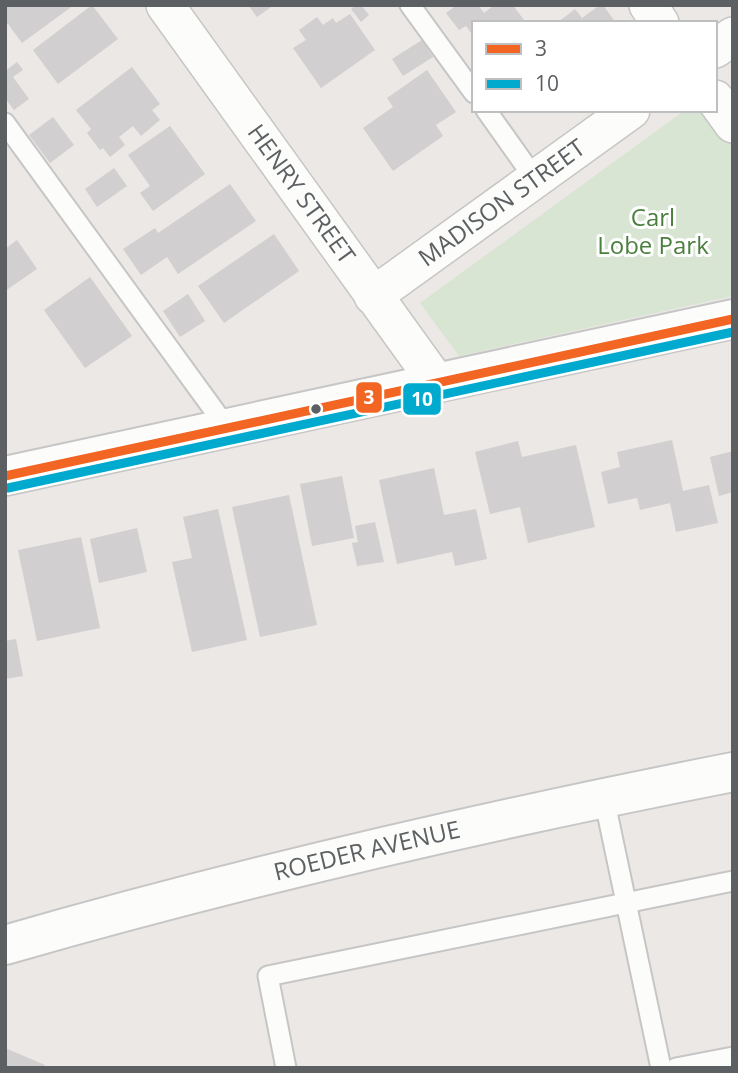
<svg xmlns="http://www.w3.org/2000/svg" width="738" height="1073" font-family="'Open Sans',sans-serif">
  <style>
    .green { fill: #d9e5d3 }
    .building { fill: #d1cfcf }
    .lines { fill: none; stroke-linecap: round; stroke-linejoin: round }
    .service-casing { stroke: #c7c6c6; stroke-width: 23 }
    .minor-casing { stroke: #c7c6c6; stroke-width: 40 }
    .tertiary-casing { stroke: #c7c6c6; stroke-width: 42 }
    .secondary-casing { stroke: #c7c6c6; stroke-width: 42 }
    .service { stroke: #fcfcfb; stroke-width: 19 }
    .minor { stroke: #fcfcfb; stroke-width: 37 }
    .tertiary { stroke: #fcfcfb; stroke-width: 38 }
    .secondary { stroke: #fcfcfb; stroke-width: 38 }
    .bus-1-casing { stroke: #fff; stroke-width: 14 }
    .bus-2-casing { stroke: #fff; stroke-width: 14 }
    .bus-1 { stroke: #f26522; stroke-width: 9 }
    .bus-2 { stroke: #00a9ce; stroke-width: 9 }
    .bus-dot { fill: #5c6063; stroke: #fff; stroke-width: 2.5 }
    .labels { text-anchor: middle; stroke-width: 6; stroke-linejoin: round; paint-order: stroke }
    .street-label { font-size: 24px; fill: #5c6063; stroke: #fff }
    .park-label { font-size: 24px; fill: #4b7f3e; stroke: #fff }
    .line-badge { stroke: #fff; stroke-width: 2.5 }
    .badge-label { font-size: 19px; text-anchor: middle; font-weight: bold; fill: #fff }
  </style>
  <rect width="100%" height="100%" fill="#ebe8e6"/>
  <path class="green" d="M685,110H710L733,142V296L459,356L420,303Z"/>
  <g class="building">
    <path d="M5,5H74L22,43L8,24L5,26Z"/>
    <path d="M92,5L118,39L58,84L33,50Z"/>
    <path d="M248,5H274L257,17Z"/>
    <path d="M356,5H361L369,15L361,22L351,9Z"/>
    <path d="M457,5H478L484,13L494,5H513L526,23H474V37L466,26L459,30L446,13Z"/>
    <path d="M600,5H603L616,23H557L575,9L582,18Z"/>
    <path d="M350,14L375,50L321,88L293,48L306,40L299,30L317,17L323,25L333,18L336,23Z"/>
    <path d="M422,40L433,57L403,76L392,59Z"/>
    <path d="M17,62L23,70L13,77L29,99L14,110L5,98V71Z"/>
    <path d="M132,67L160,104L152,110L160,120L141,136L133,126L119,137L125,145L110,157L103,148L100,150L87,133L91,129L76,110Z"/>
    <path d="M427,70L456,112L436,125L443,136L393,171L363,128L393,107L387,98Z"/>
    <path d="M53,117L74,145L50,163L29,135Z"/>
    <path d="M170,126L205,174L153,211L140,193L150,186L128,155Z"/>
    <path d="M114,168L127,186L97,207L85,189Z"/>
    <path d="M230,184L256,221L178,274L167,257L141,275L123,249L155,228L158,233Z"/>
    <path d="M274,234L299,271L224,323L198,286Z"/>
    <path d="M17,240L37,269L5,291V249Z"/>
    <path d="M90,277L132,336L85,368L44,310Z"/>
    <path d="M188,294L205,321L180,337L163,311Z"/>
    <path d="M672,440L683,491L709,485L718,523L676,532L670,503L640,510L637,498L608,504L601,472L620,467L617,452Z"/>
    <path d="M518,441L522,457L576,445L595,527L528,543L520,507L490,514L475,452Z"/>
    <path d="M733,451V492L719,496L710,457Z"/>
    <path d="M434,468L444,515L476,509L487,559L455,566L452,552L397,564L379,480Z"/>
    <path d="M342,476L354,538L312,546L300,484Z"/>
    <path d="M289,495L317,625L260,637L232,507Z"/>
    <path d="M218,509L247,640L192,652L172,562L192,558L183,517Z"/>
    <path d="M375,522L384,562L357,566L352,543L358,542L355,526Z"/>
    <path d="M137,528L147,572L99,583L90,539Z"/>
    <path d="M81,537L100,628L37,641L18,550Z"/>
    <path d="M16,639L23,676L5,679V641Z"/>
    <path d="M5,1048L45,1065L43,1068H5Z"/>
  </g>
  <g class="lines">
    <defs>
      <g id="service">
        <path d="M410,5L474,93"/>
        <path d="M486,110L535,179"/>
        <path d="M5,123L227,428"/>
        <path d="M604,798L661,1068"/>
        <path d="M286,1068L268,976L733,881"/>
        <path d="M676,1068L733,1057"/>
      </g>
      <g id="minor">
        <path id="s1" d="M165,5L437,383"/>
        <path d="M648,5L660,23"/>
        <path d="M715,49L733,36"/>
        <path d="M715,99L733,124"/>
        <path id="s2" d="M373,296L631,110"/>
      </g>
      <g id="tertiary">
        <path id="s3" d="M5,945C245,876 488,820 733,772"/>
      </g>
      <path id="secondary" d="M5,476L733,319"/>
    </defs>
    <use href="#service" class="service-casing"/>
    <use href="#minor" class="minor-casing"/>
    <use href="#tertiary" class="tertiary-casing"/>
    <use href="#secondary" class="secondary-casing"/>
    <use href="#service" class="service"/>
    <use href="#minor" class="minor"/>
    <use href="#tertiary" class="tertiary"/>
    <use href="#secondary" class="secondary"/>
    <defs>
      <path id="bus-1" d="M5,476L733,319"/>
      <path id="bus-2" d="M8,488L733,332"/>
    </defs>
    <use href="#bus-1" class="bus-1-casing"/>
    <use href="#bus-2" class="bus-2-casing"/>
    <use href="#bus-1" class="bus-1"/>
    <use href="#bus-2" class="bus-2"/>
  </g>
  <circle class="bus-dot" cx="316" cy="409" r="6"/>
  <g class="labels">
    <g class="street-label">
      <text dy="8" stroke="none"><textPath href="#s1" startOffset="233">HENRY STREET</textPath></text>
      <text dy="8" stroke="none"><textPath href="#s2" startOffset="159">MADISON STREET</textPath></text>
      <text dy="8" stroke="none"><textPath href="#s3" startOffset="374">ROEDER AVENUE</textPath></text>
    </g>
    <g class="park-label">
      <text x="653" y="226">Carl<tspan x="653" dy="28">Lobe Park</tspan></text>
    </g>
  </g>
  <g class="line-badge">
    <rect x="355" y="381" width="28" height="33" rx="7" fill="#f26522"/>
    <rect x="402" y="382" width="40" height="34" rx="7" fill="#00a9ce"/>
  </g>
  <g class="badge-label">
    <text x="369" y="404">3</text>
    <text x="422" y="406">10</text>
  </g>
  <rect width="738" height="1073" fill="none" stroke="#5c6063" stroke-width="14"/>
  <rect x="472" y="21" width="245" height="91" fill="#ffffff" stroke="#bebfc1" stroke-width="2"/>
  <rect x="486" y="44" width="35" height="10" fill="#f26522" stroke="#bebfc1" stroke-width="2"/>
  <text x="535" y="56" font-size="21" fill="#5c6063">3</text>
  <rect x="486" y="79" width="35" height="10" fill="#00a9ce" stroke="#bebfc1" stroke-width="2"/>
  <text x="535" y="91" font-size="21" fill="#5c6063">10</text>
</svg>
